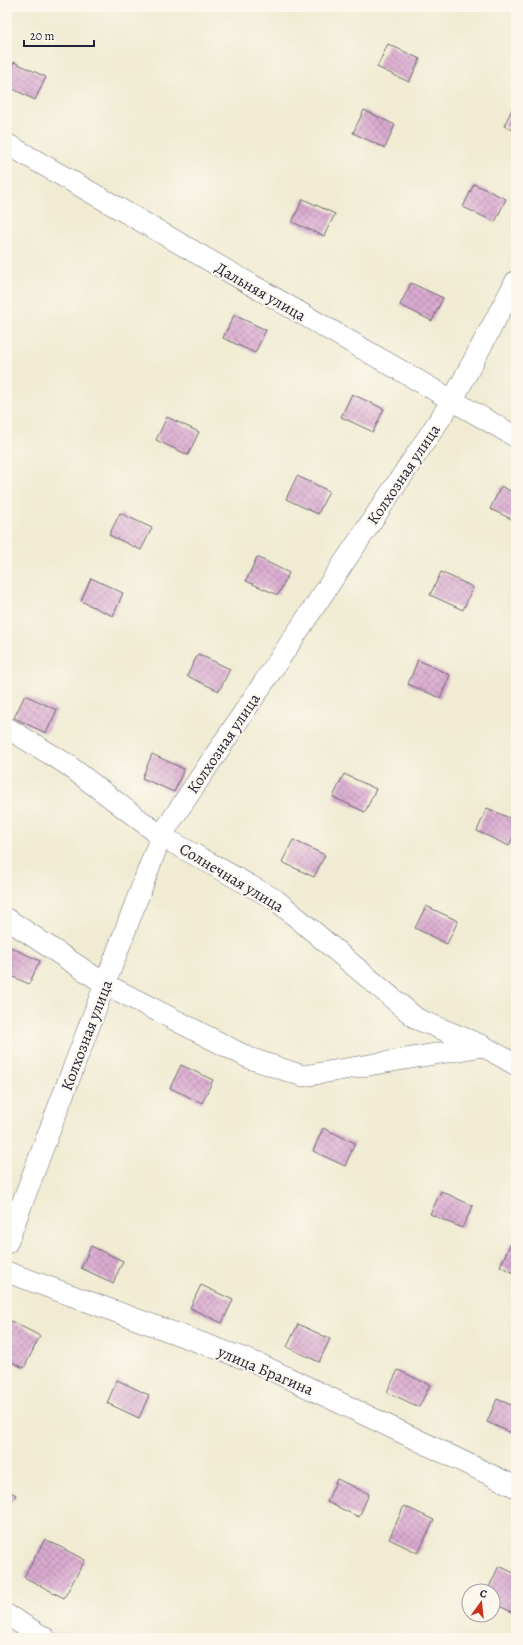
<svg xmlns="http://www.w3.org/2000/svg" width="523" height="1645" font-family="Alegreya,serif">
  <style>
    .forest { fill: url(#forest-firs); stroke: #566c54 }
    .building { fill: url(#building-cross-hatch) }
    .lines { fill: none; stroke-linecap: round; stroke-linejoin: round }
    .street-casing { stroke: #6a6870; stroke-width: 22 }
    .street { stroke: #fff; stroke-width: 21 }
    .labels { text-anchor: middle; stroke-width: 4; stroke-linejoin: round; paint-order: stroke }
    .street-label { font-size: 16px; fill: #22223b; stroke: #fbf7ec }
  </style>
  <defs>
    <pattern id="forest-firs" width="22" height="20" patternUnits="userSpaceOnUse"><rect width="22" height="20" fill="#8ab66e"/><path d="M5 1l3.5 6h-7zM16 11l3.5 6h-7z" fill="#70945c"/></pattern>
    <pattern id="building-cross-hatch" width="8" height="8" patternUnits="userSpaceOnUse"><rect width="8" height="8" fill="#daaad0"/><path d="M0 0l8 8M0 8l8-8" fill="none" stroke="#b08aaa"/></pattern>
  </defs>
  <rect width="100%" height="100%" fill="#fbf7ec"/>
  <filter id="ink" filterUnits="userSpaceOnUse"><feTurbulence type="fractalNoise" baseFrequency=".025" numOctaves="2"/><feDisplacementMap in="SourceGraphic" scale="8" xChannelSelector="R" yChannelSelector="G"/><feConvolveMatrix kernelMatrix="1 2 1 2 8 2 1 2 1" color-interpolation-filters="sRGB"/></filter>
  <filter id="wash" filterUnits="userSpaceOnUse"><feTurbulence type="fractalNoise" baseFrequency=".012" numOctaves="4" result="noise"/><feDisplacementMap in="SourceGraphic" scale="16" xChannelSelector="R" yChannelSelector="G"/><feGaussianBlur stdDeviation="0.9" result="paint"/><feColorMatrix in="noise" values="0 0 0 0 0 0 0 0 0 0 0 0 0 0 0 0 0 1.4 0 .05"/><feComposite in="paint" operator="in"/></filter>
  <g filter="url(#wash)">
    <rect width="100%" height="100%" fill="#f0ebd2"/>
    <path class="forest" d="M63,1634L80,1638H24Z"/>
    <g id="blocks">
      <g class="building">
        <path d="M388,44L420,59L409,82L377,67Z"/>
        <path d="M14,62L46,77L35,100L7,86V77Z"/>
        <path d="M515,103H516V131L504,126Z"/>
        <path d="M364,110L395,125L385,148L353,133Z"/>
        <path d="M474,184L506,199L495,222L463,207Z"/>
        <path d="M303,199L335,214L324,236L292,222Z"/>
        <path d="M411,283L443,298L432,321L400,305Z"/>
        <path d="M234,315L266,330L255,353L223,338Z"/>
        <path d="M352,394L384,409L373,432L341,417Z"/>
        <path d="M167,417L199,432L188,455L156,440Z"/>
        <path d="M297,476L329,491L318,514L286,499Z"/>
        <path d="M501,486L516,494V521L490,509Z"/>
        <path d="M120,513L152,528L141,550L109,535Z"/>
        <path d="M257,557L289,573L278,595L246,581Z"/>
        <path d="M441,572L473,587L463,610L430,595Z"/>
        <path d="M91,578L123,593L113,616L81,601Z"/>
        <path d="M198,654L230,669L219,691L187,676Z"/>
        <path d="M418,660L450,675L440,698L408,684Z"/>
        <path d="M25,695L57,710L46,733L14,718Z"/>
        <path d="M152,754L184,769L174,792L142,778Z"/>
        <path d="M344,774L376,789L365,812L333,797Z"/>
        <path d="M487,808L516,821V830L509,846L477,831Z"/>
        <path d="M293,840L325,855L314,877L282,862Z"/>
        <path d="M426,906L458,921L447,944L415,928Z"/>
        <path d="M8,946L40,961L29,984L7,974Z"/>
        <path d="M181,1065L213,1080L202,1103L170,1088Z"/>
        <path d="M323,1128L355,1143L345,1166L313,1151Z"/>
        <path d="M441,1191L473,1206L462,1228L430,1214Z"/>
        <path d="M511,1243L516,1245V1274L500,1266Z"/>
        <path d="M91,1246L123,1261L113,1283L81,1268Z"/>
        <path d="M201,1285L233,1300L222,1323L190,1308Z"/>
        <path d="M7,1319L40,1336L24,1368L7,1360Z"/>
        <path d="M298,1324L330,1339L319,1362L287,1347Z"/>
        <path d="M398,1370L430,1385L419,1407L387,1392Z"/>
        <path d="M117,1380L149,1395L139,1418L107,1403Z"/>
        <path d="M497,1399L516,1407V1435L487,1422Z"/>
        <path d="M337,1479L369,1494L359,1517L327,1502Z"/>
        <path d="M7,1490L16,1495L7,1508Z"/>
        <path d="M404,1506L434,1520L418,1553L389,1539Z"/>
        <path d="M45,1539L85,1560L64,1598L24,1577Z"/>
        <path d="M499,1566L516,1574V1614L493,1603V1591H487Z"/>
      </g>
    </g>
  </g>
  <g filter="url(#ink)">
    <use href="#blocks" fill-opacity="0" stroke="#6a6870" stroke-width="1"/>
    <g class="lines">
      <defs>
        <g id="street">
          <path d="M7,144L516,437"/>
          <path d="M7,728L65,763L161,836L276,900L417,1019L483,1046L516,1065"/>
          <path d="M7,919L105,984L249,1058L303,1076L483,1046"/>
          <path d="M7,1243L161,836L452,401L516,281"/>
          <path d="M7,1272L259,1364L516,1487"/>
          <path d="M7,1615L45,1638"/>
        </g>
      </defs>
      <use href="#street" class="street-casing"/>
      <use href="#street" class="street"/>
    </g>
  </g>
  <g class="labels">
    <g class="street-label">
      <text transform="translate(261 291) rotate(30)" y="6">Дальняя улица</text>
      <text transform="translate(403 474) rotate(-56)" y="6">Колхозная улица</text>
      <text transform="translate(223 743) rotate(-56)" y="6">Колхозная улица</text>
      <text transform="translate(232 877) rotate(31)" y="6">Солнечная улица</text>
      <text transform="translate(86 1035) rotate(-69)" y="6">Колхозная улица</text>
      <text transform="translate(266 1370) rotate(23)" y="6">улица Брагина</text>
    </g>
  </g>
  <rect width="523" height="1645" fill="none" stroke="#fbf7ec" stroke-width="24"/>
  <g transform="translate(481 1603) rotate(15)"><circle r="19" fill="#fbf7ec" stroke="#a4a2a5"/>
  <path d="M0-3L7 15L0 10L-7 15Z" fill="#c8321e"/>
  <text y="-6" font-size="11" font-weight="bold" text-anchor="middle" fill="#22223b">С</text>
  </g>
  <path d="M24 40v6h70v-6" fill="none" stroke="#22223b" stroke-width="2"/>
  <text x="30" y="40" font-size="12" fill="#22223b" stroke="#fbf7ec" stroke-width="3" paint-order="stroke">20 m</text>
</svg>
